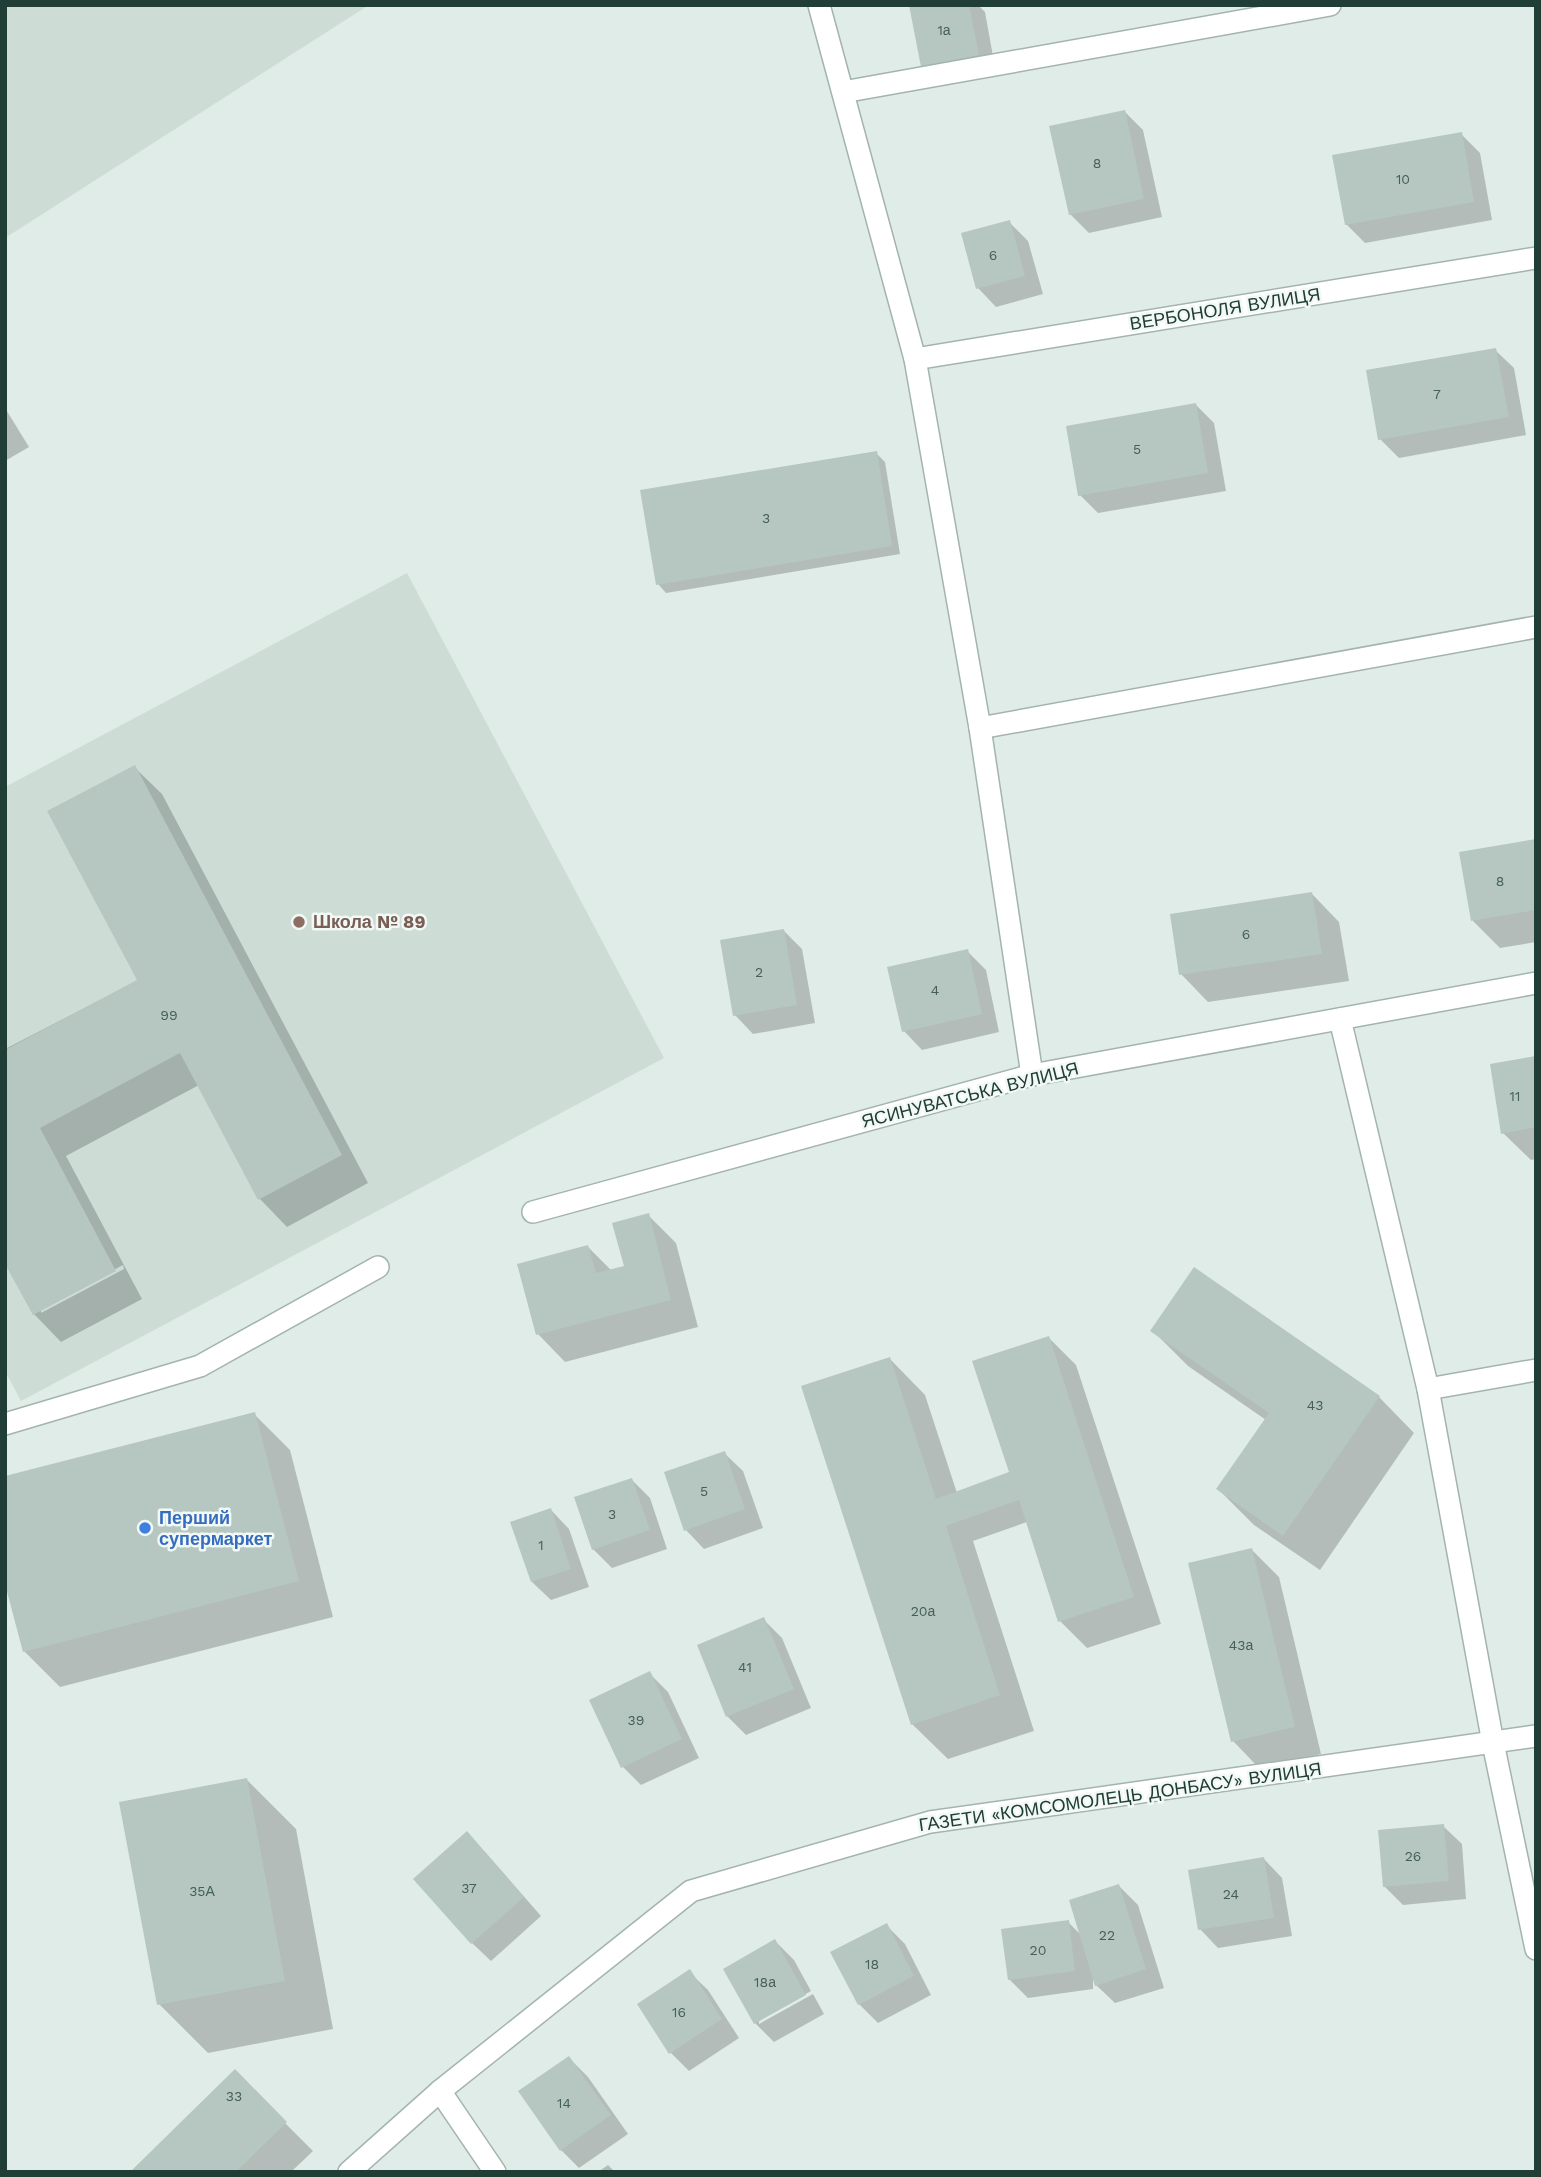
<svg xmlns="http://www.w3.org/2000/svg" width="1541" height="2177" font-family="'Work Sans',sans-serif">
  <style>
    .built { fill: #cedcd6 }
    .shadow { fill: #0003; fill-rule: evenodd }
    .building { fill: #b5c7c0 }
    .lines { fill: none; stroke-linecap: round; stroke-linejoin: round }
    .lane-casing { stroke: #a3b4ae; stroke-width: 24 }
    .street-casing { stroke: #a3b4ae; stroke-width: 24 }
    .lane { stroke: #fff; stroke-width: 21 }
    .street { stroke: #fff; stroke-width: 21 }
    .education-dot { fill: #8d6e63; stroke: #f1f8f5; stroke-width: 2.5 }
    .shop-dot { fill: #3f7fe0; stroke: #f1f8f5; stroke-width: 2.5 }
    .labels { text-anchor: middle; stroke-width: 5; stroke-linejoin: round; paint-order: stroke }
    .number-label { font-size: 14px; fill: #456058 }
    .street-label { font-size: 18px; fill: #203d36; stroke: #f1f8f5 }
    .education-label { font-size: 18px; font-weight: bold; fill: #785e54; stroke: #f1f8f5; text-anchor: start }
    .shop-label { font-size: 18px; font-weight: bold; fill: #366cbe; stroke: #f1f8f5; text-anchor: start }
  </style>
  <rect width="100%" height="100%" fill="#e0ece7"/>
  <g class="built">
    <path d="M5,5H369L5,238Z"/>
    <path d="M407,573L664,1058L21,1401L5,1371V787Z"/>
  </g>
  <g class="shadow">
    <path d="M911,5H978L985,12L996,73L941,84L923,66Z"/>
    <path d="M1125,112L1143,130L1162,217L1089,233L1070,214Z"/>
    <path d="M1461,134L1480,153L1492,220L1365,243L1346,224Z"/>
    <path d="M1009,222L1028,241L1043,294L996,307L978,288Z"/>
    <path d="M1495,350L1514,368L1526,435L1399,458L1380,439Z"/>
    <path d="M1196,405L1214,423L1226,491L1098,513L1080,495Z"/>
    <path d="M5,408L29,447L5,461Z"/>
    <path d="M876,453L885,462L900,554L666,593L658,584Z"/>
    <path d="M134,767L162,794L368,1183L287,1227L260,1199L199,1085L66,1156L142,1299L61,1342L34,1314L5,1260V1049L139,980ZM123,1265L124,1269L41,1313V1309Z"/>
    <path d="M1536,841V942L1500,948L1473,921Z"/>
    <path d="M1312,894L1339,922L1349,981L1208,1002L1181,974Z"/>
    <path d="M783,930L802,949L815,1023L753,1034L735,1015Z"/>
    <path d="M967,951L986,970L999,1032L922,1050L904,1031Z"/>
    <path d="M1536,1058V1159L1531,1160L1503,1133Z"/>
    <path d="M648,1215L676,1243L698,1327L565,1362L538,1334L588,1247L612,1271L626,1267Z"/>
    <path d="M1153,1331L1379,1397L1414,1433L1320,1570L1254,1525L1218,1489L1266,1420L1188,1366Z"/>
    <path d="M1049,1338L1076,1365L1161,1624L1087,1648L1060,1621L1027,1522L973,1541L1034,1731L948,1759L912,1724L890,1359L925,1395L957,1493L1013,1479Z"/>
    <path d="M254,1414L290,1450L333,1617L60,1687L24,1651Z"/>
    <path d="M724,1453L743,1471L763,1528L704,1549L686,1530Z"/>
    <path d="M632,1480L650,1498L667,1549L612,1568L593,1549Z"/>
    <path d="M551,1510L569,1529L589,1587L551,1600L532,1582Z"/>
    <path d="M1251,1549L1279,1577L1321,1754L1260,1769L1233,1741Z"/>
    <path d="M764,1620L782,1638L811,1708L746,1735L727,1716Z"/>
    <path d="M649,1673L668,1692L699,1758L641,1785L623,1767Z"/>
    <path d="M247,1780L296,1829L333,2029L208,2053L159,2004Z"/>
    <path d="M1443,1826L1462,1844L1466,1899L1403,1905L1384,1886Z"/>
    <path d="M485,1852L541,1916L491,1961L472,1943Z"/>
    <path d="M1264,1859L1282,1878L1292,1936L1218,1948L1200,1929Z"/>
    <path d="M1119,1886L1138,1905L1164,1988L1115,2003L1096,1985L1093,1973V1989L1028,1998L1009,1979L1068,1922L1081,1935Z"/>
    <path d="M886,1925L905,1944L931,1995L878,2023L859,2004Z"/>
    <path d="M775,1941L794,1960L811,1991L759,2020V2024L813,1994L824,2014L774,2042L755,2023Z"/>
    <path d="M689,1972L708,1990L739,2038L689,2071L671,2053L639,2005Z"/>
    <path d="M569,2058L588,2077L628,2134L579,2168L561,2150Z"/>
    <path d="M234,2072L313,2151L291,2172H133Z"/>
    <path d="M608,2165L615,2172H598Z"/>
  </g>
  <g class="building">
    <path d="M909,5H969L979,55L921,67Z"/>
    <path d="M1125,110L1144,199L1069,215L1049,126Z"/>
    <path d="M1462,132L1474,202L1345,225L1332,155Z"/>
    <path d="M1010,220L1025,276L976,289L961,233Z"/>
    <path d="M1496,348L1509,417L1378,440L1366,370Z"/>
    <path d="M1196,403L1208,473L1078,496L1066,426Z"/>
    <path d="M877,451L892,546L656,585L640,490Z"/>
    <path d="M135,765L342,1155L258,1200L180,1053L40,1128L116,1271L33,1315L5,1264V1050L137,980L47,811Z"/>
    <path d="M1536,839V910L1471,921L1459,852Z"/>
    <path d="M1312,892L1322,954L1179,975L1170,914Z"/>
    <path d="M784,929L797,1005L733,1016L720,940Z"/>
    <path d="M968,949L982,1014L902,1032L887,967Z"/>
    <path d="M1536,1056V1127L1501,1134L1490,1064Z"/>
    <path d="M649,1213L671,1300L536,1335L517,1264L588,1245L596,1273L624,1266L612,1223Z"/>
    <path d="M1194,1267L1380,1396L1283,1536L1216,1489L1269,1413L1150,1331Z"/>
    <path d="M1049,1336L1134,1597L1058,1622L1019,1500L946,1526L1000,1695L911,1725L801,1386L890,1357L936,1499L1009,1472L972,1361Z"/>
    <path d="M255,1412L299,1581L23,1652L5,1584V1476Z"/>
    <path d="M725,1451L745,1509L684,1531L664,1472Z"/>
    <path d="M632,1478L650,1530L592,1550L574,1497Z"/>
    <path d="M551,1508L571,1569L531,1582L510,1522Z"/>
    <path d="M1252,1548L1295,1727L1231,1742L1188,1563Z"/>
    <path d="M764,1617L794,1689L726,1717L697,1645Z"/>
    <path d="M650,1671L682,1739L621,1768L589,1700Z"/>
    <path d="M247,1778L285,1981L157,2005L119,1802Z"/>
    <path d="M1444,1824L1449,1881L1383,1887L1378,1830Z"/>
    <path d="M467,1831L524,1897L471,1944L413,1879Z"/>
    <path d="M1264,1857L1274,1918L1198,1930L1188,1870Z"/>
    <path d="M1119,1884L1146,1969L1095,1986L1069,1900Z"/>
    <path d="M1069,1920L1075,1971L1008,1980L1001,1929Z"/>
    <path d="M887,1923L914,1976L858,2005L830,1952Z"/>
    <path d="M775,1939L806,1995L754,2024L723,1969Z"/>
    <path d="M690,1969L722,2019L669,2054L637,2004Z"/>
    <path d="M569,2056L611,2115L560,2151L518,2091Z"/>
    <path d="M235,2069L287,2122L236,2172H130Z"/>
  </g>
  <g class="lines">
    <defs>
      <g id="lane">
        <path d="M843,92L1330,5"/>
        <path d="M980,728L1536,627"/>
        <path d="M1340,1019L1428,1389L1493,1743L1536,1949"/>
        <path d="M1428,1389L1536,1370"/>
        <path d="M5,1424L200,1366L378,1267"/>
        <path d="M440,2091L495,2172"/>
      </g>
      <g id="street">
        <path d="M819,5L915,359L980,728L1032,1075"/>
        <path d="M915,359L1536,258"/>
        <path d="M533,1212L1032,1075L1536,983"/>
        <path d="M349,2172L440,2091L691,1891L930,1822L1536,1736"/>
      </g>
    </defs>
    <use href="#lane" class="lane-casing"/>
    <use href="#street" class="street-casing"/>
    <use href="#lane" class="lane"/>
    <use href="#street" class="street"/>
  </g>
  <circle class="education-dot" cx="299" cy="922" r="7"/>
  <circle class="shop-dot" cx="145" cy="1528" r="7"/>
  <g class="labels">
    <g class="number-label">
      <text x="944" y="35">1а</text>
      <text x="1097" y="168">8</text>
      <text x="1403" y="184">10</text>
      <text x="993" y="260">6</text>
      <text x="1437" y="399">7</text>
      <text x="1137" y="454">5</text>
      <text x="766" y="523">3</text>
      <text x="1500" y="886">8</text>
      <text x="1246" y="939">6</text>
      <text x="759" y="977">2</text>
      <text x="935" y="995">4</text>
      <text x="169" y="1020">99</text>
      <text x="1515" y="1101">11</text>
      <text x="1315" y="1410">43</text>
      <text x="704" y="1496">5</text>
      <text x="612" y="1519">3</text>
      <text x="541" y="1550">1</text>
      <text x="923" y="1616">20а</text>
      <text x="1241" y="1650">43а</text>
      <text x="745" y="1672">41</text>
      <text x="636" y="1725">39</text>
      <text x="1413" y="1861">26</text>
      <text x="469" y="1893">37</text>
      <text x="202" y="1896">35А</text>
      <text x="1231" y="1899">24</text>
      <text x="1107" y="1940">22</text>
      <text x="1038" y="1955">20</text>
      <text x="872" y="1969">18</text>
      <text x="765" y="1987">18а</text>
      <text x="679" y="2017">16</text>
      <text x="234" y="2101">33</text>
      <text x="564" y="2108">14</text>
    </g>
    <g class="street-label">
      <text transform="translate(1225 309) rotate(-9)" y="6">ВЕРБОНОЛЯ ВУЛИЦЯ</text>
      <text transform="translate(970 1095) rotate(-14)" y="6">ЯСИНУВАТСЬКА ВУЛИЦЯ</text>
      <text transform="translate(1120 1797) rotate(-8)" y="6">ГАЗЕТИ «КОМСОМОЛЕЦЬ ДОНБАСУ» ВУЛИЦЯ</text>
    </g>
    <g class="education-label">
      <text x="313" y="928">Школа № 89</text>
    </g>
    <g class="shop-label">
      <text x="159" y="1524">Перший<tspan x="159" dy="21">супермаркет</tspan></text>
    </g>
  </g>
  <rect width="1541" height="2177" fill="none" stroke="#203d36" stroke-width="14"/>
</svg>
